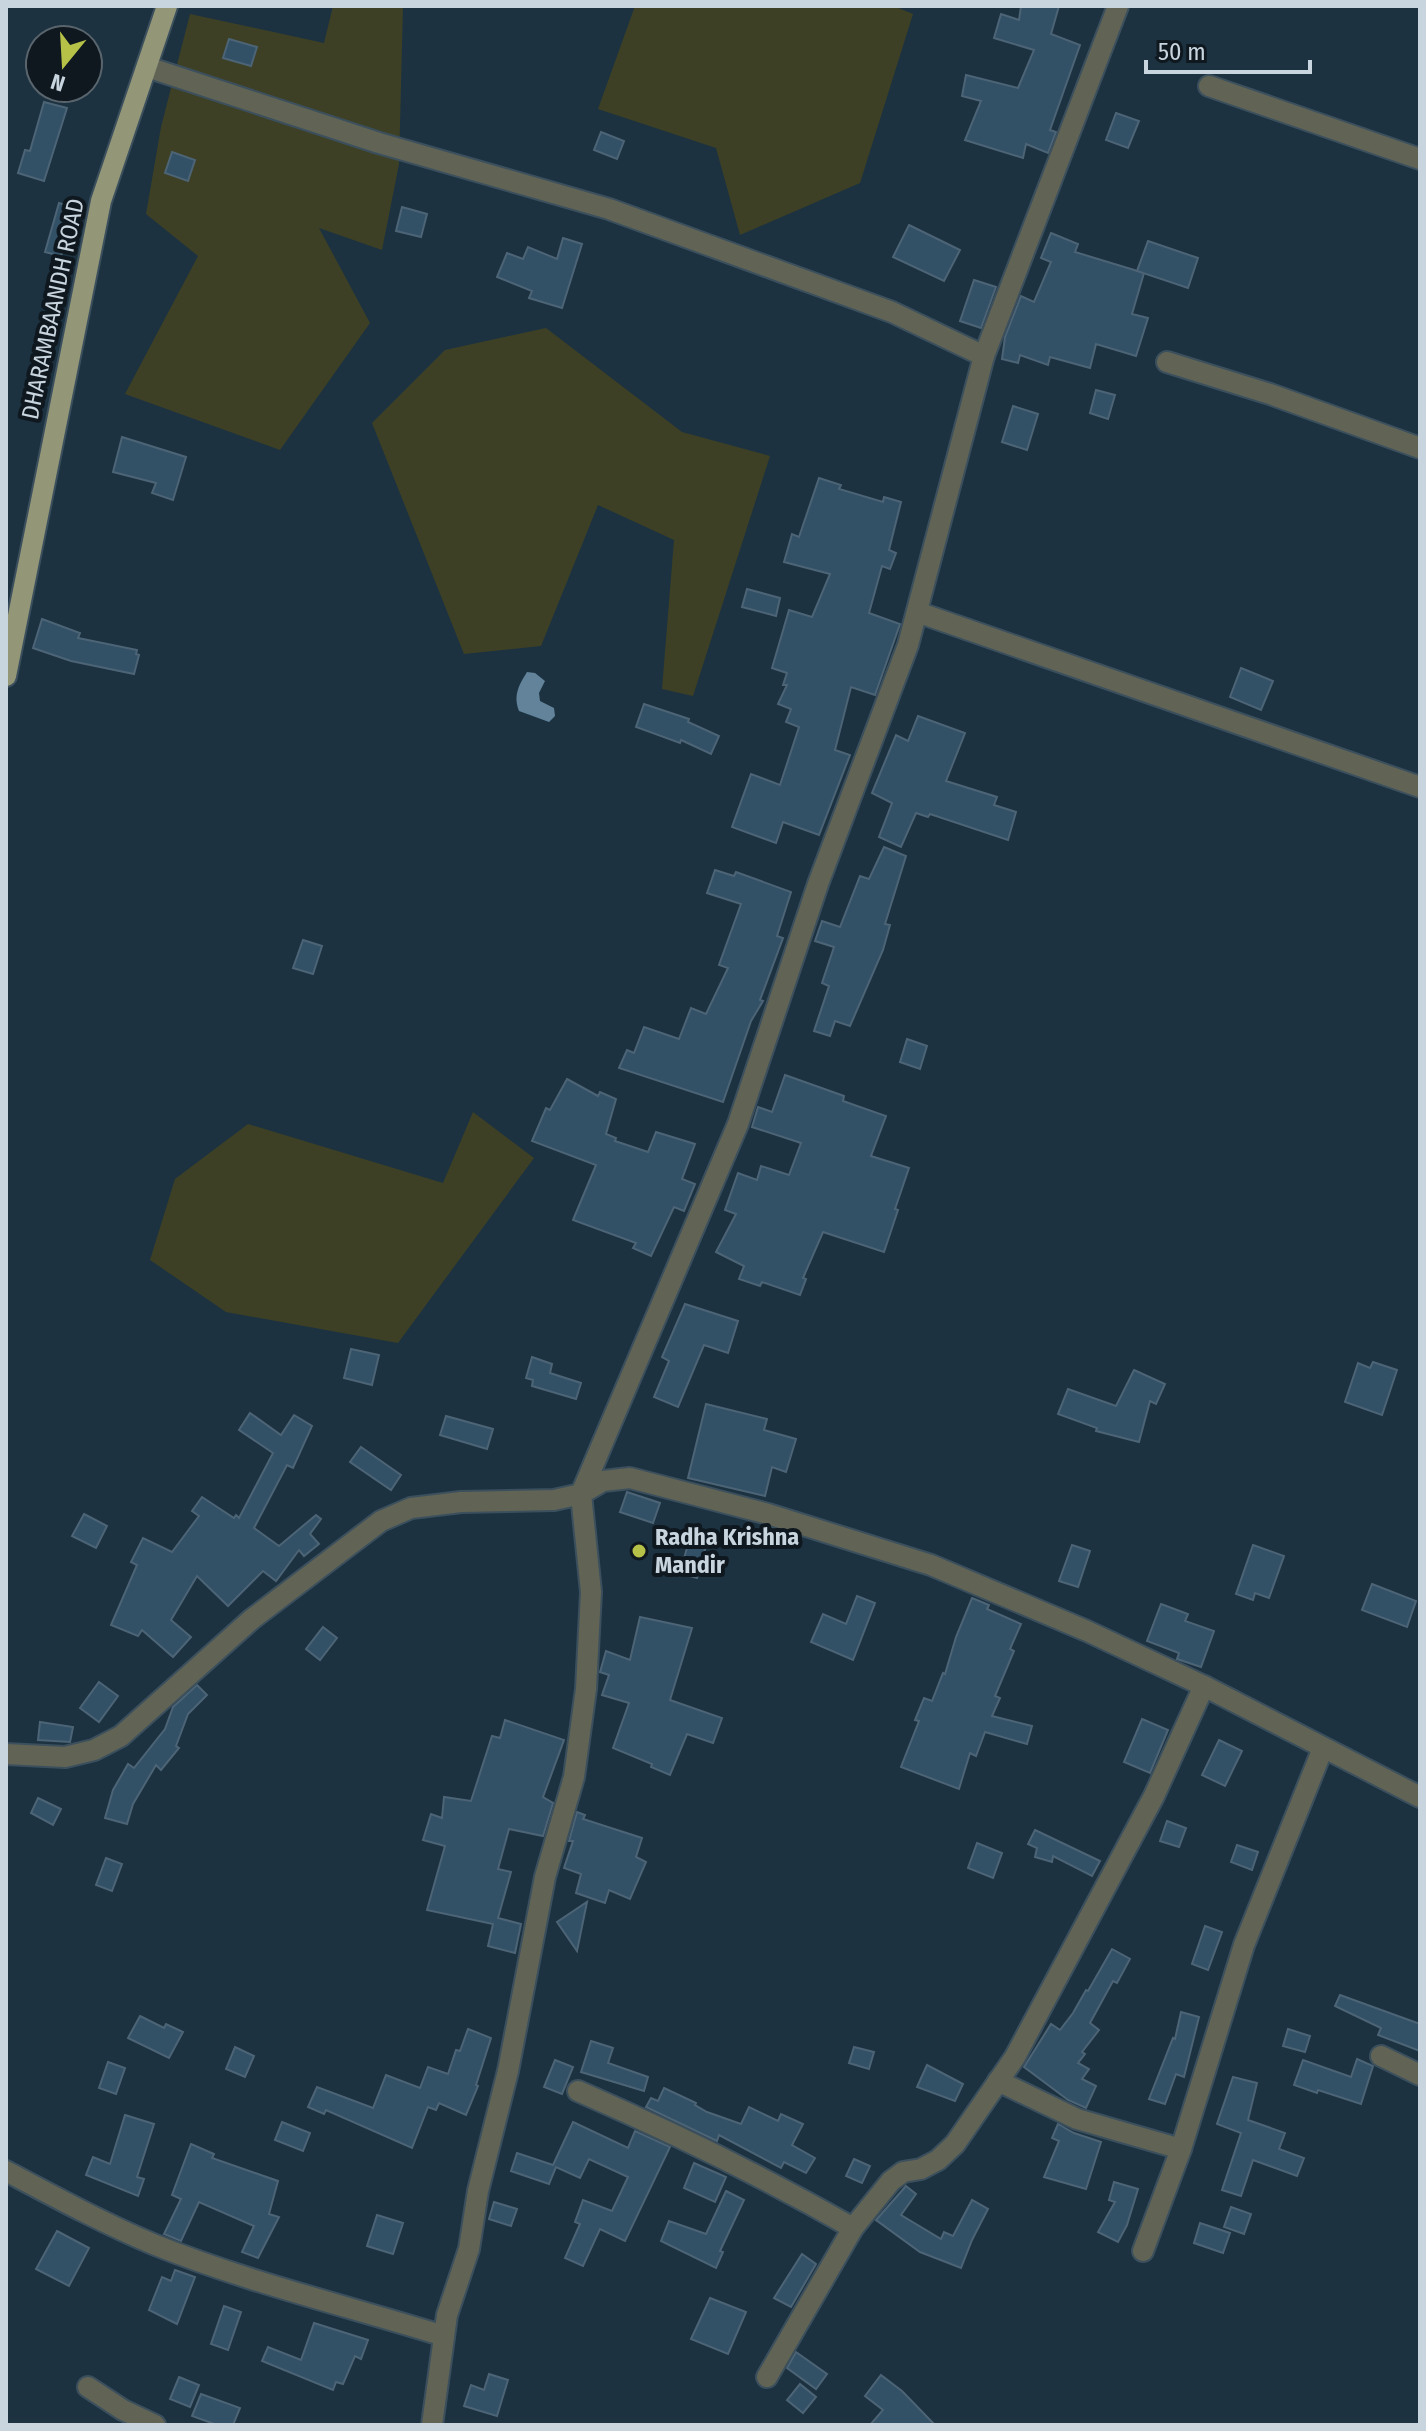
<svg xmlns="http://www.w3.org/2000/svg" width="1426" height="2431" font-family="'Fira Sans Condensed',sans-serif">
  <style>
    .green { fill: #3d4025 }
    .water { fill: #62839a }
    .building { fill: #325066; stroke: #4c6475; stroke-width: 2 }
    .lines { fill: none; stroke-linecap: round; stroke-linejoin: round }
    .minor-casing { stroke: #3b4f5d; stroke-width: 24 }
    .major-casing { stroke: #3b4f5d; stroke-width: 24 }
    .minor { stroke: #616455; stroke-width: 20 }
    .major { stroke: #939778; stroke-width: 20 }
    .poi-dot { fill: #b6c148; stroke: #0f181f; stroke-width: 3 }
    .labels { text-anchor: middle; stroke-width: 8; stroke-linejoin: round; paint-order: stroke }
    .street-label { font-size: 24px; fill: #c8d5df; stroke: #0f181f }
    .poi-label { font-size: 24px; font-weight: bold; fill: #c8d5df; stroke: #0f181f; text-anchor: start }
  </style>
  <rect width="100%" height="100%" fill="#1c3241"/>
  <g class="green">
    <path d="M333,6H403L399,164L382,250L319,228L370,323L280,450L125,394L198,256L146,214L161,127L190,14L324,43Z"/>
    <path d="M635,6H894L913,14L860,183L740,235L716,148L598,109Z"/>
    <path d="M546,328L682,432L770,456L693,696L662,689L674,540L598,505L541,646L464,654L372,423L445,350Z"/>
    <path d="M473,1112L534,1158L398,1343L226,1312L150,1260L175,1179L248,1124L443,1183Z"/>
  </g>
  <path class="water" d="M527,672L535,673L545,681L539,693L540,701L554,708L555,716L549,722L519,711C513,695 519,685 527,672Z"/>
  <g class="building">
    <path d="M1021,6H1059L1051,34L1080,45L1050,130L1056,132L1048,153L1026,144L1023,158L965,140L981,101L962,96L966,75L1018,88L1034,50L994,38L1001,14L1019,20Z"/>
    <path d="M229,39L257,47L251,66L223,58Z"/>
    <path d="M44,102L67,108L44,181L18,173L25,150L30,151Z"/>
    <path d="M1116,113L1139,121L1128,148L1106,140Z"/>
    <path d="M601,132L624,141L617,159L594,150Z"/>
    <path d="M172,152L195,160L188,181L165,173Z"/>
    <path d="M59,203L76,208L61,256L45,252Z"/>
    <path d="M402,207L427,214L421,237L396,231Z"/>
    <path d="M909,225L960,250L944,281L893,257Z"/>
    <path d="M1051,233L1078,244L1075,252L1144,273L1132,314L1148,318L1136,356L1096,344L1090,368L1050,357L1048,365L1020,355L1018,363L1002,359L1005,337L1021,296L1034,302L1051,262L1041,258Z"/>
    <path d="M563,238L582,244L562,308L529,298L532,291L497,277L507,253L523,259L528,247L557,259Z"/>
    <path d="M1148,241L1198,258L1188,288L1137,271Z"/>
    <path d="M974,280L996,287L981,328L960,321Z"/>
    <path d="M1096,390L1115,395L1108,419L1090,413Z"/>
    <path d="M1013,406L1038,414L1027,450L1002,442Z"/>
    <path d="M122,437L186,457L173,500L152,493L156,483L113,472Z"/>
    <path d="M819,478L841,485L839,489L883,502L884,497L901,502L889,550L896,553L890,569L882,566L869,613L900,624L875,695L851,687L835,750L850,755L819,835L783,822L776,843L732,827L751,774L780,785L799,727L786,722L791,709L778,704L787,685H783L787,673L772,668L789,610L812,617L830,574L784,562L792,534L799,537Z"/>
    <path d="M747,589L780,598L776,616L742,607Z"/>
    <path d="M42,619L80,633L78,638L137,650L136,654L139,655L134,674L71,661L33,648Z"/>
    <path d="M1241,668L1273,681L1261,710L1230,697Z"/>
    <path d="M644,704L689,719L688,722L719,736L711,754L681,740L680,743L636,727Z"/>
    <path d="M918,716L965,733L946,781L997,797L994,805L1016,812L1008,840L930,814L928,817L916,813L901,847L879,837L892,803L872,793L896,735L908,741Z"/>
    <path d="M884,847L906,856L885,924L890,925L883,950L850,1026L835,1021L830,1036L814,1031L829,986L822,983L834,947L815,941L822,921L840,927L860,876L869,879Z"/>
    <path d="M715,870L734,876L736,872L791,892L777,936L783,938L760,1000L763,1001L751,1021L723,1102L619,1068L627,1050L634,1053L644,1027L679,1039L691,1008L706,1014L728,968L719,965L741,904L707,893Z"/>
    <path d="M303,940L322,946L313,974L293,968Z"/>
    <path d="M907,1039L927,1046L920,1069L900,1062Z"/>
    <path d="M785,1075L844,1096L843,1101L886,1116L871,1156L909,1168L895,1209L898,1210L884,1252L823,1232L803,1278L806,1279L800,1295L762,1282L760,1286L739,1279L744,1266L716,1252L736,1214L725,1210L738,1173L757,1180L761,1166L789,1175L801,1143L752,1127L758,1107L772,1112Z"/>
    <path d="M567,1079L598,1096L600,1092L616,1099L606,1134L616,1138L615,1141L648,1152L656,1132L695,1144L682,1179L695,1184L684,1211L674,1207L651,1256L633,1248L636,1243L573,1220L596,1165L532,1141L546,1108L550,1110Z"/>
    <path d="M685,1304L738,1321L728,1353L704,1345L678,1407L654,1397L669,1361L662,1357Z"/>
    <path d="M351,1349L379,1355L372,1385L344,1378Z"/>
    <path d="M532,1357L552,1364L550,1373L581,1383L576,1399L532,1386L533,1380L526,1378Z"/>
    <path d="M1373,1362L1397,1370L1382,1415L1345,1402L1358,1363L1370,1368Z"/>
    <path d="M1134,1370L1165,1384L1156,1404L1150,1401L1139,1442L1096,1431L1097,1428L1058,1414L1068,1389L1116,1406Z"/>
    <path d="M706,1404L767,1419L764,1430L796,1439L786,1472L772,1467L765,1496L688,1478Z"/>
    <path d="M250,1413L281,1435L294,1415L312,1426L293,1468L287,1465L254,1528L279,1546L316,1515L321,1519L310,1534L319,1544L304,1556L299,1550L276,1581L263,1571L228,1606L197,1576L171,1620L191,1637L173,1657L142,1630L138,1636L111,1625L137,1565L131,1562L143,1538L172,1552L199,1516L192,1511L202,1497L234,1518L236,1515L239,1518L273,1453L239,1430Z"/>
    <path d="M446,1416L493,1429L487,1449L440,1435Z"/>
    <path d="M361,1447L401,1475L391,1490L350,1462Z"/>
    <path d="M627,1492L660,1503L653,1523L620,1512Z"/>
    <path d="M84,1514L107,1526L96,1548L72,1536Z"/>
    <path d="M690,1537L707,1542L697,1578L680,1573Z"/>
    <path d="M1072,1545L1090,1551L1078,1587L1059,1581Z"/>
    <path d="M1253,1545L1284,1556L1269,1598L1255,1593L1253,1600L1236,1594Z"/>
    <path d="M1372,1584L1416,1601L1407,1627L1362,1610Z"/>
    <path d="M857,1596L875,1603L853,1660L811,1642L823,1614L846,1624Z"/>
    <path d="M972,1598L989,1605L987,1609L1021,1624L1010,1649L1014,1651L995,1696L1000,1698L992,1716L1032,1726L1027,1744L985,1732L976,1756L970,1753L959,1789L901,1767L919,1721L915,1720L924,1698L932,1701L943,1673L945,1674L956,1637Z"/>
    <path d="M1161,1604L1188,1614L1185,1621L1214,1631L1201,1667L1177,1659L1179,1653L1147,1641Z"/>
    <path d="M640,1617L692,1628L670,1700L722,1718L713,1743L687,1734L670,1775L651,1767L652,1764L613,1748L629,1703L602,1695L609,1675L600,1672L606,1651L630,1660Z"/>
    <path d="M323,1627L337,1638L320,1660L306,1649Z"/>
    <path d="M99,1682L118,1696L99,1722L80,1708Z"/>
    <path d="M197,1685L207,1695L188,1714L176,1746L179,1748L161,1770L156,1765L133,1804L127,1824L105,1818L113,1790L128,1764L134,1768L165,1729L173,1707Z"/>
    <path d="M1142,1719L1168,1730L1150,1773L1124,1762Z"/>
    <path d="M505,1720L564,1740L543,1797L553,1803L543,1836L509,1829L498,1869L511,1872L498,1918L521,1924L515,1953L488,1946L493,1924L427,1910L445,1846L423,1840L431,1814L442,1818L444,1797L471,1801L492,1736L500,1738Z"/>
    <path d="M40,1722L73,1727L70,1742L38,1740Z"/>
    <path d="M1219,1740L1242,1751L1225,1786L1202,1775Z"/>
    <path d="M38,1798L61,1809L53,1825L31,1813Z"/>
    <path d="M577,1812L585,1815L583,1819L642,1838L636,1857L646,1862L630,1899L609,1890L605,1903L576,1893L581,1874L564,1868L573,1841H569Z"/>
    <path d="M1167,1821L1186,1828L1179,1847L1160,1841Z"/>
    <path d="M1035,1830L1100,1861L1092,1876L1053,1856L1052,1862L1035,1857L1037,1848L1028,1844Z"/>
    <path d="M977,1843L1002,1853L993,1878L968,1868Z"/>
    <path d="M1237,1845L1258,1852L1252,1870L1231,1862Z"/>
    <path d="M106,1858L122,1864L112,1891L96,1885Z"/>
    <path d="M587,1902L577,1951L557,1922Z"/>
    <path d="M1205,1926L1222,1932L1208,1970L1192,1964Z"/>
    <path d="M1112,1949L1130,1959L1117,1983L1113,1981L1090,2023L1099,2030L1082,2052L1085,2054L1078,2063L1089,2069L1082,2079L1096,2086L1086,2108L1068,2100L1024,2067L1051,2024L1060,2030L1073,2013L1086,1990L1088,1991Z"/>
    <path d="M1340,1995L1420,2024V2051L1378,2035L1381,2028L1335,2006Z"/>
    <path d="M1181,2012L1199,2017L1184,2077L1176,2074L1165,2104L1149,2099L1173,2038L1175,2039Z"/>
    <path d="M140,2016L164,2028L166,2024L183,2032L169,2058L128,2038Z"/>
    <path d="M468,2029L491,2038L476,2085L478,2086L466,2115L439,2103L436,2110L428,2107L412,2148L326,2110L324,2114L308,2107L317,2087L373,2108L386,2075L420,2088L428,2067L448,2074L456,2050L460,2051Z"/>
    <path d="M1288,2029L1310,2036L1305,2052L1283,2046Z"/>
    <path d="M591,2041L613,2048L608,2063L648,2077L644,2091L581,2072Z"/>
    <path d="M235,2047L254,2056L245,2077L226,2069Z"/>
    <path d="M854,2047L874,2052L869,2069L849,2063Z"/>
    <path d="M1357,2059L1373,2066L1361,2104L1318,2090L1317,2093L1294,2085L1303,2060L1351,2077Z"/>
    <path d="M555,2060L573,2067L562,2094L544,2087Z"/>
    <path d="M108,2062L125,2068L116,2094L99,2088Z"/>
    <path d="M927,2065L963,2084L955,2101L917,2087Z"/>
    <path d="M1233,2077L1257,2083L1248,2120L1285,2133L1279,2149L1304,2158L1297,2176L1253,2160L1241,2196L1222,2190L1241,2133L1217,2124Z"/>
    <path d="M664,2088L696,2103L695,2105L707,2112L741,2124L749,2107L778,2121L781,2114L803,2124L792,2145L815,2158L806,2173L784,2162L781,2168L719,2135L717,2141L646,2107L651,2098L658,2101Z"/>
    <path d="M125,2115L154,2124L137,2177L144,2179L138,2196L86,2175L93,2157L110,2164Z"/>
    <path d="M282,2122L310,2133L303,2151L275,2140Z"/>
    <path d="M573,2122L628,2148L635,2131L670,2147L625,2241L600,2229L583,2266L565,2258L580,2224L575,2222L583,2200L612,2211L628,2177L589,2159L580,2178L556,2167L549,2184L511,2171L517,2153L553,2165Z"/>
    <path d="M1058,2124L1074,2133L1101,2142L1086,2189L1044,2177L1059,2141L1052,2138Z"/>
    <path d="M191,2144L214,2154L212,2158L278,2181L269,2214L279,2217L258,2258L242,2252L254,2226L199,2202L181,2241L164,2234L181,2199L172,2195Z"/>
    <path d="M854,2159L870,2166L862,2183L846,2176Z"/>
    <path d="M694,2163L726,2177L715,2202L684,2188Z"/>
    <path d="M1114,2182L1138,2189L1127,2225L1118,2242L1098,2232L1115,2202L1109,2200Z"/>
    <path d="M906,2186L916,2194L901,2215L941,2239L944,2232L953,2236L972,2200L988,2209L972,2240L961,2268L920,2252L876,2220Z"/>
    <path d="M726,2191L744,2200L720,2251L723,2252L716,2268L661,2241L669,2221L706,2234Z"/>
    <path d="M494,2202L517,2209L511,2226L489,2219Z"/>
    <path d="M1231,2207L1251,2214L1244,2234L1224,2227Z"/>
    <path d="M377,2215L403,2223L393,2254L367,2246Z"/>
    <path d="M1200,2223L1230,2233L1223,2253L1194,2243Z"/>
    <path d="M57,2231L89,2248L69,2286L36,2269Z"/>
    <path d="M802,2254L816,2264L791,2307L774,2298Z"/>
    <path d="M175,2270L195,2277L177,2324L149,2310L162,2277L171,2281Z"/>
    <path d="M710,2298L746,2312L728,2354L691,2339Z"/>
    <path d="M224,2306L241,2312L228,2350L211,2344Z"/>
    <path d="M314,2323L368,2340L361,2359L355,2356L343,2384L336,2382L333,2390L262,2361L268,2347L301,2360Z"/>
    <path d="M796,2352L827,2374L816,2389L787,2368Z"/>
    <path d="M489,2374L508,2380L497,2416L464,2406L471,2385L484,2390Z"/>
    <path d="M881,2375L902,2391L935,2425H870L883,2410L865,2396Z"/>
    <path d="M179,2377L199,2385L190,2407L170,2399Z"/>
    <path d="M800,2384L816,2397L803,2413L787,2400Z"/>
    <path d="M201,2394L240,2408L233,2425H217L192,2416Z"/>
  </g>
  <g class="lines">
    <defs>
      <g id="minor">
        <path d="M147,67L379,143L609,209L892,312L984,356"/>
        <path d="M1209,86L1420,159"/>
        <path d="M1167,362L1270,394L1420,448"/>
        <path d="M917,612L1420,787"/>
        <path d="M6,1754L65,1757L94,1750L121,1736L252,1619L381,1521L411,1508L461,1502L554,1500L581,1494L603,1481L630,1478L768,1514L931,1565L1087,1631L1204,1686L1420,1797"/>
        <path d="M1381,2056L1420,2075"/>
        <path d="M998,2081L1077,2119L1181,2149"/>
        <path d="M578,2091C672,2132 764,2177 853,2228"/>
        <path d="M6,2171C55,2197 103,2223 153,2244C247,2282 347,2306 444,2336"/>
        <path d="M1143,2251L1181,2149L1244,1945L1323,1748"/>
        <path d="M767,2377L853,2228L891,2181L903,2172L921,2169L938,2160L955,2144L1015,2057L1154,1796L1204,1686"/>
        <path d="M88,2387L123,2410L155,2425"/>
        <path d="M432,2425L447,2315L469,2249L478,2191L508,2071L545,1877L574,1777L586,1689L591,1592L581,1494L738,1124L818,884L908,645L984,356L1118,6"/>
      </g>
      <path id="major" d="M6,676L101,201L167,6"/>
    </defs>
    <use href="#minor" class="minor-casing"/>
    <use href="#major" class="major-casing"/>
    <use href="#minor" class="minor"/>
    <use href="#major" class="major"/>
  </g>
  <circle class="poi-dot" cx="639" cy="1551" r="8"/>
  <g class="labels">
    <g class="street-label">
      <text transform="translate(53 309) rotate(-78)" y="8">DHARAMBAANDH ROAD</text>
    </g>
    <g class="poi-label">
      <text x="655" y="1545">Radha Krishna<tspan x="655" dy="28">Mandir</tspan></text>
    </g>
  </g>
  <rect width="1426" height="2431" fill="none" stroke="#c8d5df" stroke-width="16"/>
  <g transform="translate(64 64) rotate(198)"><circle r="38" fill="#0f181f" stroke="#59646c" stroke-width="2"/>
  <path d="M0-6L14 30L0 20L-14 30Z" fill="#b6c148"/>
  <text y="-12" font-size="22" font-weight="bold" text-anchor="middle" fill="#c8d5df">N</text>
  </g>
  <path d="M1146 60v12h164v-12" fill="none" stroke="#c8d5df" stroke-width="4"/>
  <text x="1158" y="60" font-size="24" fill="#c8d5df" stroke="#0f181f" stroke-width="6" paint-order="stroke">50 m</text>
</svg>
